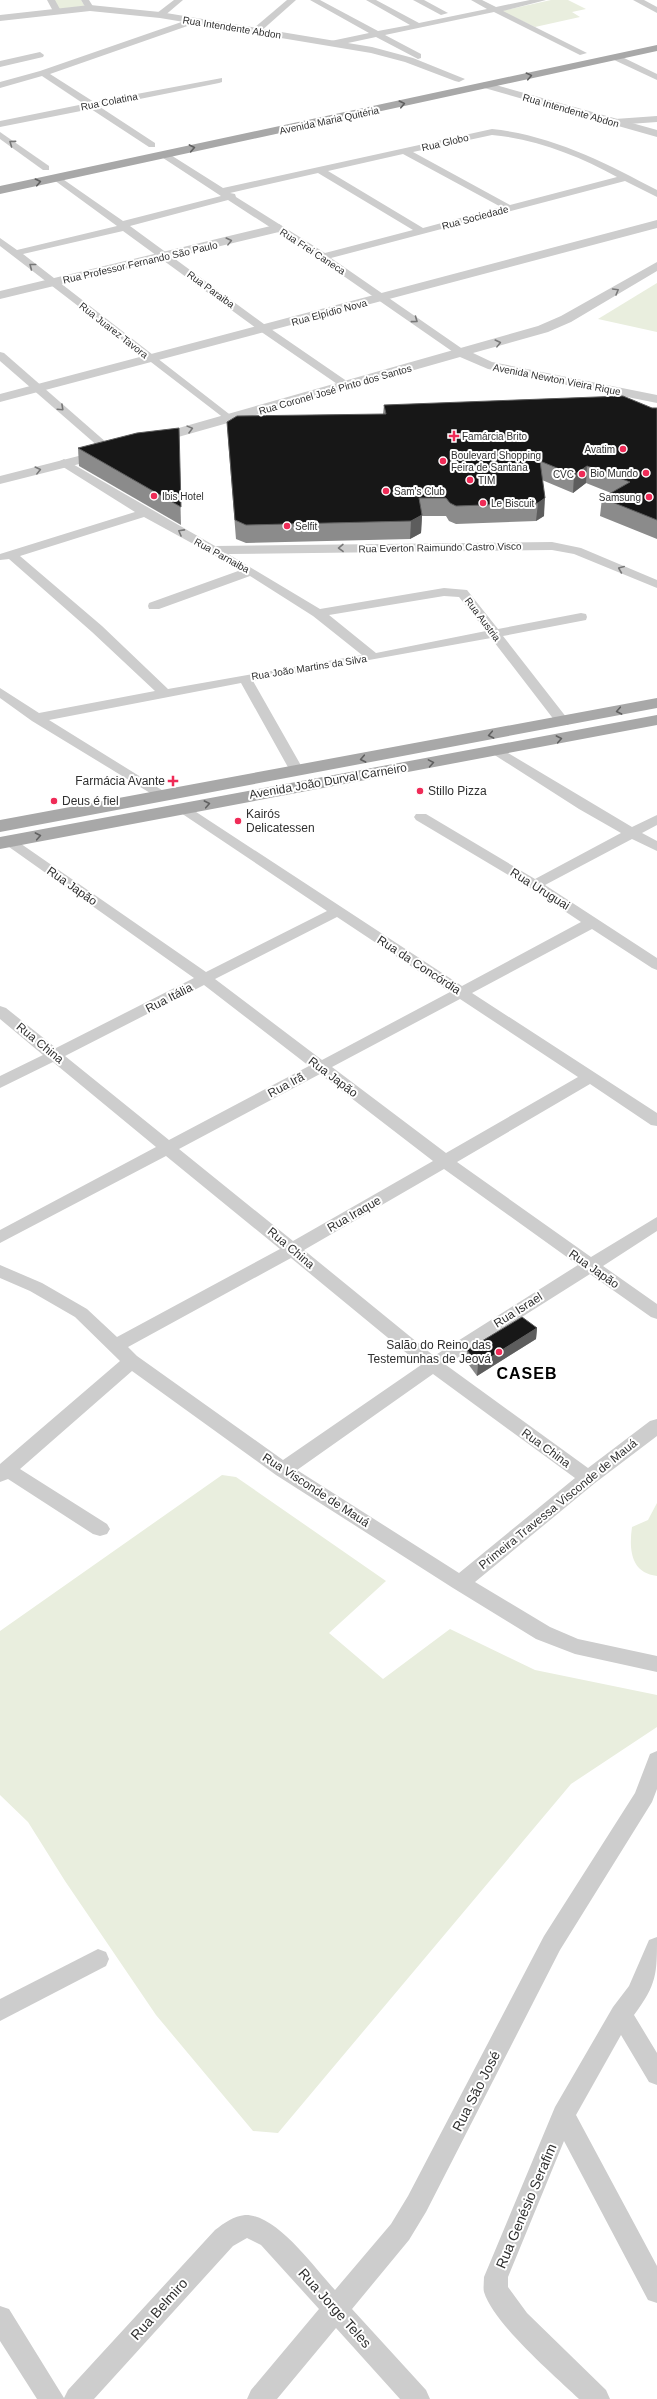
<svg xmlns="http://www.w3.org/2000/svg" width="657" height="2399" font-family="Arial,sans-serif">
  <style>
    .green { fill: #e9eede }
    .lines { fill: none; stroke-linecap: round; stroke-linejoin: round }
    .minor { fill: #cdcdcd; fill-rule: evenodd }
    .tertiary { fill: #cdcdcd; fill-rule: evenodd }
    .primary { fill: #a8a8a8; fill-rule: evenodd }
    .wall { fill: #8b8b8b }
    .shaded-wall { fill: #5d5d5d }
    .building { fill: #171717; stroke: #5d5d5d }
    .oneway { stroke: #606060 }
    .oneway2 { stroke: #777 }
    .poi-dot { fill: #ef2b57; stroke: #fff; stroke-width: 1.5 }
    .labels { text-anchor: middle; stroke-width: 4; stroke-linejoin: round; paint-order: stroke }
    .far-street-label { font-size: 10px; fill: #303030; stroke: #fff }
    .far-poi-label { font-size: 10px; fill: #303030; stroke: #fff; text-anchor: start }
    .poi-label { font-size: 12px; fill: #303030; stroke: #fff; text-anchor: start }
    .street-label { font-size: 12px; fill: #303030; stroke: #fff }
    .near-street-label { font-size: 14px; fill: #303030; stroke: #fff }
    .district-label { font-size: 16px; font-weight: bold; letter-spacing: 1px; fill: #000; stroke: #fff }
  </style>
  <rect width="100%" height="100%" fill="#fff"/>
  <g class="green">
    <path d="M53,0H81L86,8L59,10Z"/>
    <path d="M551,0H568L586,9L572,12L580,17L535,27L501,11Z"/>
    <path d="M657,283V332L598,319Z"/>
    <path d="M222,1475L236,1477L386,1581L329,1633L383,1679L450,1629L535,1670L657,1695V1727L571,1784L278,2133L253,2131L156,2015L65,1881L28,1822L0,1795V1631Z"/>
    <path d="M657,1503V1576C630,1573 629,1548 632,1527L648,1520Z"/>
  </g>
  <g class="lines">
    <g class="minor">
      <path d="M47,0H55L61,11L60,13H54Z"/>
      <path d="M81,0H89L94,8L93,10H87Z"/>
      <path d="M174,0H183L163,17H157V13Z"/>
      <path d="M287,0H296L260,32H254V28Z"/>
      <path d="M310,0H320L378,31L410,25L366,0H376L419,23L487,9L471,0H482L496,7L530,0H546L503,11L587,53L580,55L494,12L385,35L421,54V58L418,59L376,37L334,46L331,45V41L369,33Z"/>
      <path d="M413,0H424L448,13L441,15Z"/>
      <path d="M633,0H644L657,7V13Z"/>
      <path d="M193,18L196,19V23L50,74L94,102L222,78V82L219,83L100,107L155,143V147H149L91,109L0,127V121L84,104L42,76L0,88V82L40,71Z"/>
      <path d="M40,52L44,55L43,57L0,67V61Z"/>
      <path d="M612,55H618L657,74V80L612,59Z"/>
      <path d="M657,116V122L615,125L610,122L615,119Z"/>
      <path d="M492,129C552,135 606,163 657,190V197L625,181L331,258L464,350V354H456L319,259L228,200L130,226L268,327L351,384V388H343L260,331L123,231L23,254L233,417L235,419L229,422L0,246V238L17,250L117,226L54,180V176L57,175L123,221L221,196L160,156V152H166L223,188ZM492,135C536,139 579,156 617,177L510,205L413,152ZM403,154L501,207L423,228L328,171ZM318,173L413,230L325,253L236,197L235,194L230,193Z"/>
      <path d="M0,132L49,166V170H43L0,139Z"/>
      <path d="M0,352L4,353L115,450L117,452L115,454H107L0,361Z"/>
      <path d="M64,459L215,546L552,542L581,548L657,580V588L574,554L552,550L228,554L320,609L444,588L467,590L498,629L581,613L586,614L587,617L586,620L503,636L570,722L568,725H558L491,638L253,681L303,769L296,773L289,769L241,683L49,720L165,792L167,795L165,798L160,799L32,721L0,698V688L39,713L155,691L92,632L9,559L0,560V554L135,512L60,465L58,463L60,461ZM144,517L241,570L149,603L148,606L149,609H159L250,576L313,616L362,655L168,689L102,626L20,556ZM444,596L459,597L486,631L376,653L329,615Z"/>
      <path d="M498,747L632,827L657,815V825L642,833L657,841V851L632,839L545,885L657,958V970L652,968L592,929L472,993L657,1113V1126L651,1125L590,1084L457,1162L591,1257L657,1217V1231L603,1266L657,1304V1319L651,1317L590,1274L446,1365L588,1468L650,1421L657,1419V1436L595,1483L475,1582L550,1627L578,1639L657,1656V1672L575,1654L536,1639L453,1588L276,1475L132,1371L20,1469L107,1524L110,1529L107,1534L100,1536L93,1534L8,1479L0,1482V1464L120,1361L75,1317L30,1291L0,1278V1265L42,1283L87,1309L117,1337L280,1249L166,1156L0,1243V1230L156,1147L53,1062L0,1088V1076L43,1055L0,1019V1006L6,1008L56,1048L194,978L2,842L9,838L14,839L206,972L327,911L175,809L177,806H187L462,986L581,922L530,888L416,820L414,817L416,814H426L535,879L621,833L579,809L493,754L491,751ZM337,917L450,992L322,1060L215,979ZM204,985L309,1066L169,1140L65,1056ZM460,999L578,1077L446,1153L332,1067ZM320,1074L433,1161L293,1241L179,1149ZM444,1169L578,1265L434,1356L304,1250ZM291,1258L421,1365L283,1460L137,1356L128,1347ZM433,1374L575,1478L459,1573L297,1470Z"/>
      <path d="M657,1751V1789L652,1802L560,1950L426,2212L409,2240L352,2309L426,2390L430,2399H400L336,2328L277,2399H247L251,2390L319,2309L261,2245L247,2238L233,2246L94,2399H37L0,2341V2306L9,2309L64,2398L68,2390L215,2230C224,2223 234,2216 245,2215C277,2214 315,2269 335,2290L391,2224L408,2196L544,1936L635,1793L650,1754Z"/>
      <path d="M657,1937C657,1974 657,1984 634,2015L657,2053V2085L649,2082L621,2035L576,2115L657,2266V2303L648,2300L564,2141L508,2277V2287L527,2313L606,2390L610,2399H579C554,2375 494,2324 484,2292C483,2288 484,2282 484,2277L555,2107L613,2007L629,1986L649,1940Z"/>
      <path d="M98,1949L106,1952L109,1959L106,1966L0,2021V1999Z"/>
    </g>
    <g class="tertiary">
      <path d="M90,5L160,12L372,47L413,58L465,79L459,82L455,81L405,62L371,53L160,18L90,11L0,21V15Z"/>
      <path d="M485,82L657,130V137L481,87L479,85Z"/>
      <path d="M657,220V228L0,402V394Z"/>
      <path d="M279,224L285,228L283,231L0,299V291Z"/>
      <path d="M657,262V271L571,322L548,332L473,353L492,362L657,395V403L488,369L460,357L157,443H147L145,440L147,437L538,326L561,316Z"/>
      <path d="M106,449L111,450L113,453L111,456L0,484V476Z"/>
    </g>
    <g class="primary">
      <path d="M657,45V51L0,194V186Z"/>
      <path d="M657,698V708L0,832V820Z"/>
      <path d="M657,715V725L0,849V837Z"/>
    </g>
  </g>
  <g class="wall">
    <path d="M384,405L657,408V539L600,516L602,498L611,493L586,483L573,493L542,480L544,516L536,521L456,524L449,521L446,516H422L421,533L410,539L246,543L236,539L228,439L227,422L383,414Z"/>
    <path d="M179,446L181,525L79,466L78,448Z"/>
    <path d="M537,1328L536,1339L477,1376L466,1361L467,1350Z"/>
  </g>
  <g class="shaded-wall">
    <path d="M587,466L586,483L573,493L574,475Z"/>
    <path d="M545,498L544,516L536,521L538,503Z"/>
    <path d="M422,515L421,533L410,539L411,521Z"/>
    <path d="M537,1328L536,1339L477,1376L478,1365Z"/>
  </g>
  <g class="building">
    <path d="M623,396L652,408H657V520L602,498L630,482L587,466L574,475L540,461L545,498L538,503L456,506L450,503L446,498H419L422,515L411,521L246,525L235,520L227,422L237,416L386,414L384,405Z"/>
    <path d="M179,428L181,507L78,448L137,433Z"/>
    <path d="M522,1317L537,1328L478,1365L467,1350Z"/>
  </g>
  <defs><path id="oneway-chevron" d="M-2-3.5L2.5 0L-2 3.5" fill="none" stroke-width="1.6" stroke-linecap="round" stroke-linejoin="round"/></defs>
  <g class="oneway">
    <use href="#oneway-chevron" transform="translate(529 76) rotate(-12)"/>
    <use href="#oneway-chevron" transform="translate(402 104) rotate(-13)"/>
    <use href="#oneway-chevron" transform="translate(192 148) rotate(-11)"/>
    <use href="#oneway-chevron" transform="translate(38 182) rotate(-12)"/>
    <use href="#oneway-chevron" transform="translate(619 711) rotate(169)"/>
    <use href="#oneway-chevron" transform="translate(491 735) rotate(169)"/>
    <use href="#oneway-chevron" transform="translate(559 739) rotate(-11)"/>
    <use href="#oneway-chevron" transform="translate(363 759) rotate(169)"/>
    <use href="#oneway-chevron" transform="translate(431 763) rotate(-10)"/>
    <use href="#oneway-chevron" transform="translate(207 804) rotate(-11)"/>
    <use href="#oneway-chevron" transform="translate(38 836) rotate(-11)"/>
  </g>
  <g class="oneway2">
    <use href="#oneway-chevron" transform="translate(12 143) rotate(-144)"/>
    <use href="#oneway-chevron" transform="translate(229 241) rotate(-14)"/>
    <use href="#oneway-chevron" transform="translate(32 266) rotate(-142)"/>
    <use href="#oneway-chevron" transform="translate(616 291) rotate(-30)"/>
    <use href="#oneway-chevron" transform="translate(415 320) rotate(36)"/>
    <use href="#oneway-chevron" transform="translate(498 343) rotate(-14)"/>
    <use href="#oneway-chevron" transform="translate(61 408) rotate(43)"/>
    <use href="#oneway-chevron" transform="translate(190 429) rotate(-15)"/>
    <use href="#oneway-chevron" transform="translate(38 470) rotate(-14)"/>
    <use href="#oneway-chevron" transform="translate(181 532) rotate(-151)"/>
    <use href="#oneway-chevron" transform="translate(341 548) rotate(179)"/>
    <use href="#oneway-chevron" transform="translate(621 569) rotate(-157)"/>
  </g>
  <g class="poi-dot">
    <path d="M452 430h4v4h4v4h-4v4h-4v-4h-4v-4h4z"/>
    <circle cx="623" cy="449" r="4"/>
    <circle cx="443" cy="461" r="4"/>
    <circle cx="646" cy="473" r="4"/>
    <circle cx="582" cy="474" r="4"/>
    <circle cx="470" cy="480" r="4"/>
    <circle cx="386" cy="491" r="4"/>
    <circle cx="154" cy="496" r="4"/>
    <circle cx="649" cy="497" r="4"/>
    <circle cx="483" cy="503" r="4"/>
    <circle cx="287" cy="526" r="4"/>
    <path d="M171 775h4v4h4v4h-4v4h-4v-4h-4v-4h4z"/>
    <circle cx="420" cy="791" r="4"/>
    <circle cx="54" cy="801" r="4"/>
    <circle cx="238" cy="821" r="4"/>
    <circle cx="499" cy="1352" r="4"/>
  </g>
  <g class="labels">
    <g class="far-street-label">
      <text transform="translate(232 27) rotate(9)" y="4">Rua Intendente Abdon</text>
      <text transform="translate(109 101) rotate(-11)" y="4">Rua Colatina</text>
      <text transform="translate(571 110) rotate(16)" y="4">Rua Intendente Abdon</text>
      <text transform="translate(329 120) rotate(-12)" y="4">Avenida Maria Quitéria</text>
      <text transform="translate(445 142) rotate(-13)" y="4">Rua Globo</text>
      <text transform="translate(475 217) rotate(-15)" y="4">Rua Sociedade</text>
      <text transform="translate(313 251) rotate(33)" y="4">Rua Frei Caneca</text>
      <text transform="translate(140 262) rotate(-13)" y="4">Rua Professor Fernando São Paulo</text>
      <text transform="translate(211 289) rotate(36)" y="4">Rua Paraiba</text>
      <text transform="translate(329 312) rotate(-15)" y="4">Rua Elpídio Nova</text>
      <text transform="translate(114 330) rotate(38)" y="4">Rua Juarez Tavora</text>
      <text transform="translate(557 379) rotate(11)" y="4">Avenida Newton Vieira Rique</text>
      <text transform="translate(335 389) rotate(-16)" y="4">Rua Coronel José Pinto dos Santos</text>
      <text transform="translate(440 547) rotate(-1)" y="4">Rua Everton Raimundo Castro Visco</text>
      <text transform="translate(222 555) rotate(29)" y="4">Rua Parnaiba</text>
      <text transform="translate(483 619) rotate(53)" y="4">Rua Austria</text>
      <text transform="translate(309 667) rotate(-9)" y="4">Rua João Martins da Silva</text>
    </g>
    <g class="far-poi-label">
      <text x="462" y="440">Famárcia Brito</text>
      <text x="615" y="453" text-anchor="end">Avatim</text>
      <text x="451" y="459">Boulevard Shopping<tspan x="451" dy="12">Feira de Santana</tspan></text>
      <text x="638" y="477" text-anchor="end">Bio Mundo</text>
      <text x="574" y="478" text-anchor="end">CVC</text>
      <text x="478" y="484">TIM</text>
      <text x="394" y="495">Sam's Club</text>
      <text x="162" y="500">Ibis Hotel</text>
      <text x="641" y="501" text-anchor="end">Samsung</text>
      <text x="491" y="507">Le Biscuit</text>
      <text x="295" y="530">Selfit</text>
    </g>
    <g class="poi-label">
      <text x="165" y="785" text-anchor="end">Farmácia Avante</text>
      <text x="428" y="795">Stillo Pizza</text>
      <text x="62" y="805">Deus é fiel</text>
      <text x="246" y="818">Kairós<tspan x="246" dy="14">Delicatessen</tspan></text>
      <text x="491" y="1349" text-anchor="end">Salão do Reino das<tspan x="491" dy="14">Testemunhas de Jeová</tspan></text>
    </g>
    <g class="street-label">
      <text transform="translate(328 781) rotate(-10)" y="4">Avenida João Durval Carneiro</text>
      <text transform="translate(72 886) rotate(35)" y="4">Rua Japão</text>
      <text transform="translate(540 889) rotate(32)" y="4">Rua Uruguai</text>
      <text transform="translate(419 965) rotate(33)" y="4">Rua da Concórdia</text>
      <text transform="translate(169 998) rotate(-27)" y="4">Rua Itália</text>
      <text transform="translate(40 1043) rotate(39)" y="4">Rua China</text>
      <text transform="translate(333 1077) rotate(37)" y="4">Rua Japão</text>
      <text transform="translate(286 1085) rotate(-28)" y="4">Rua Irã</text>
      <text transform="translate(354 1214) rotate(-30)" y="4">Rua Iraque</text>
      <text transform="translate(291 1248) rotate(40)" y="4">Rua China</text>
      <text transform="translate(594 1269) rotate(35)" y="4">Rua Japão</text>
      <text transform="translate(518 1310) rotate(-32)" y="4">Rua Israel</text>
      <text transform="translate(546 1448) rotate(36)" y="4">Rua China</text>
      <text transform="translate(316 1490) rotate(33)" y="4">Rua Visconde de Mauá</text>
      <text transform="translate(558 1504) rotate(-39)" y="4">Primeira Travessa Visconde de Mauá</text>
    </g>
    <g class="near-street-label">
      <text transform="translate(476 2091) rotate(-63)" y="5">Rua São José</text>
      <text transform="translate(526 2206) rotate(-67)" y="5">Rua Genésio Serafim</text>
      <text transform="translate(335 2308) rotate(48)" y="5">Rua Jorge Teles</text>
      <text transform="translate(159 2309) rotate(-48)" y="5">Rua Belmiro</text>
    </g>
    <g class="district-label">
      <text x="527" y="1379">CASEB</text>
    </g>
  </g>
</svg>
